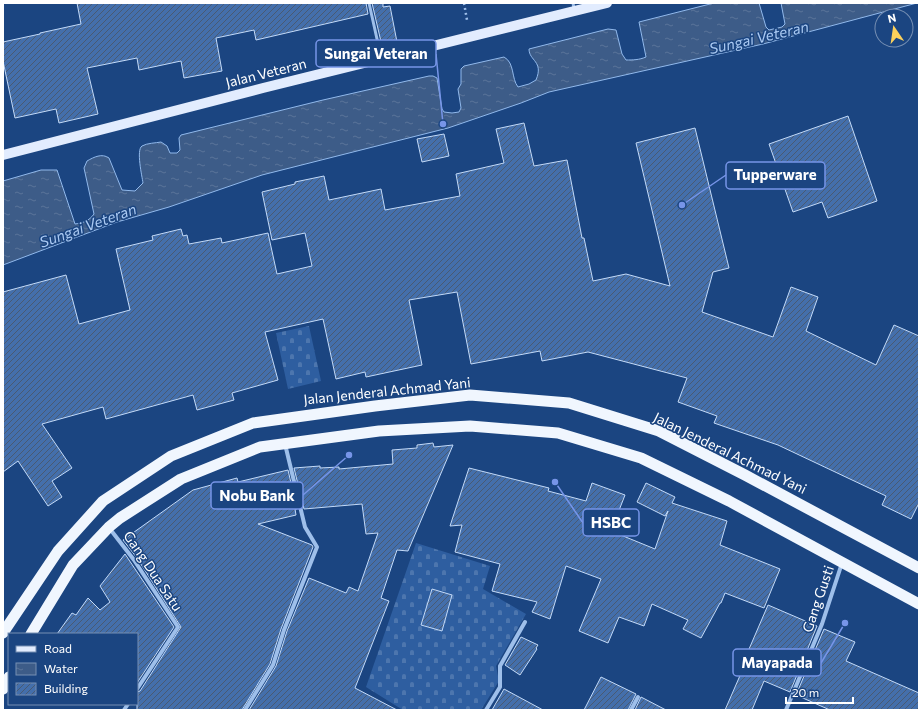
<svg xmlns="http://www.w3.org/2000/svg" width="922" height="713" font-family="Commissioner,sans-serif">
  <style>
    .cemetery { fill: url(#cemetery-stones) }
    .water { fill: url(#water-ripples); stroke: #91b9ec }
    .building { fill: url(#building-hatch); stroke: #c3daf8 }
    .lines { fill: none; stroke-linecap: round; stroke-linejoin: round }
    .path { stroke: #9ebfea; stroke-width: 2.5; stroke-dasharray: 2 3; stroke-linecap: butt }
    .service { stroke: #9ebfea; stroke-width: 3 }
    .minor { stroke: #9ebfea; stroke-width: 4 }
    .primary { stroke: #e2ecfe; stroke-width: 10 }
    .trunk { stroke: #f0f6fe; stroke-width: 11 }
    .labels { text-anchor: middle; stroke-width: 3; stroke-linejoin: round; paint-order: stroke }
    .street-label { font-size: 14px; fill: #fff; stroke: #1b4581 }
    .water-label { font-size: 15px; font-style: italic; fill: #aac9f2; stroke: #1b4581 }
    .leader { fill: none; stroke: #7795e8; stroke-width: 1.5 }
    .callout-dot { fill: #7795e8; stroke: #1b4581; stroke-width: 1.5 }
    .callout { fill: #1b4581; stroke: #7795e8; stroke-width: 1.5 }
    .callout-label { font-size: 15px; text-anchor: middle; font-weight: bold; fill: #fff }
  </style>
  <defs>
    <pattern id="cemetery-stones" width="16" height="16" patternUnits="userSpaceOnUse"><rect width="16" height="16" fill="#2e5ea0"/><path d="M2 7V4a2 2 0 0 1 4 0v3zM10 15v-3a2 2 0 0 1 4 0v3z" fill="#4d76ae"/></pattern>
    <pattern id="water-ripples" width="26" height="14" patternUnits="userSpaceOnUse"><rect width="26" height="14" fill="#3d5c88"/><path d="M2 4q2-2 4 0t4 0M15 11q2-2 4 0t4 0" fill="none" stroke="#5a749a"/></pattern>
    <pattern id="building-hatch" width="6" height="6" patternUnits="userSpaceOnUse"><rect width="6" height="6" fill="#446fab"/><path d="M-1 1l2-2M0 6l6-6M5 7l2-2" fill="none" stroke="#495a72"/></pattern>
  </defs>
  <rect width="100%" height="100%" fill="#1b4581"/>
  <g class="cemetery">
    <path d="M309,326L321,381L288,389L276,333Z"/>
    <path d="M416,543L490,566L483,589L526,614L496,666L499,681L481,710H403L366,687Z"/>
  </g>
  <path class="water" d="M714,3H759L766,27L769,30L782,27L785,24L781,3H917L763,44L549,92L521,103L448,128L262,175L169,207L117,222L3,265V181L41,170H57L75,224C83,223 89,221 94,214L84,168L87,161C94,157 102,153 109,158L122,190L135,191L143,183C142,176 136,150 142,146C147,143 156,143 161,142L167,146L170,153H177L180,150L179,138L181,135L323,100L429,76H433L437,78L442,109L444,112L452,113L459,112L461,108L458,89L461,84V69L464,66L504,57C515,63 511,78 518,87L529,84L536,80C544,61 529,61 529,49L608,29L616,30L622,54L626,60C633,60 639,60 646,57L639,22Z"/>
  <g class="building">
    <path d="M77,3H366L368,14L256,40L254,30L216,38L222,71L184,78L181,61L139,70L137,58L87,68L98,114L59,123L56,109L15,118L3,61V42L40,34V33L81,24Z"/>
    <path d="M372,3H383V7L390,6L397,42L382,46Z"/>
    <path d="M848,116L877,201L828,218L822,202L793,212L769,144Z"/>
    <path d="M524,123L534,166L567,160L582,238H584L593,281L626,274L670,286L636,143L695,128L729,268L713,272L702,312L773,337L791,287L818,297L806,331L876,365L894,325L919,336V503L911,519L882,505L886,496L778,445L714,423L717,416L678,402L687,378L588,352L542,361L540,351L471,364L457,292L409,300L422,365L366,377L365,372L336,379L323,319L265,332L278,380L232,393L234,400L197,410L193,395L106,419L103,407L42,424L72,468L52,481L62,497L48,506L18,461L3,472V292L66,275L79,324L130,310L116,249L153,240L152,236L181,229L183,236L187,235L189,244L221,238L222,243L268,233L277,274L312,266L305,233L272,240L262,192L295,184V182L324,176L329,200L381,189L385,210L460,196L456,174L504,163L496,129Z"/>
    <path d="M444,134L449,156L422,162L417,139Z"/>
    <path d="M433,443L434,447L453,445L408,551L397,550L381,598L389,601L355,688L397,710H249L276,666L287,631L309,578L346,593L349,587L358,591L378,533L366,534L362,504L304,509L294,468L320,466V468L339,467V469L393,464L392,450L417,448V445Z"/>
    <path d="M469,468L549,488L548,491L586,501L592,483L625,495L611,531L655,549L668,511L665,516L637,502L646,483L675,497L672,503L727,521L720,545L780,569L764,608L725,593L721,603H720L701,638L683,629L688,620L652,604L644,626L619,617L608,643L579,631L601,579L566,566L550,619L532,612L537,602L492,591L500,564L455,552L462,525L450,526Z"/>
    <path d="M288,470L297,509H295L296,515L258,524L312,545L313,547L281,629L270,664L242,710H137V692L140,691L181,627L137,558L123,540L193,490L237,478L238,482Z"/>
    <path d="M125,554L174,627L137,683V634H57L72,613L76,615L88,598L100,610L110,602L100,586Z"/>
    <path d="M432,589L452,595L442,631L421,625Z"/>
    <path d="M768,605L817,626L790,692L764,681L752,710H725L742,671L740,670Z"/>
    <path d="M824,629L855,642L846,661L919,693V710H830L796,695Z"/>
    <path d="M521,637L538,645L536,648L537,649L520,675L505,665Z"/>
    <path d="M601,677L636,694L628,710H584Z"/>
    <path d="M504,689L543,710H492Z"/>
    <path d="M641,697L666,710H635Z"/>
  </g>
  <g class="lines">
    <path class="path" d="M464,3L467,20"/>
    <g class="service">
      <path d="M369,3L381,57"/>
      <path d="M573,3L574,9"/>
    </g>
    <g class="minor">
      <path d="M110,529L134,560L178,627L137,689"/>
      <path d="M124,710L128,704"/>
      <path d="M245,710L273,665L284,630L317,547L305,527L285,444"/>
      <path d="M486,710L500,687V666L525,622"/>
      <path d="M631,710L638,697"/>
      <path d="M786,710L822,624L842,563"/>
    </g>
    <path class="primary" d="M3,155L263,88L607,3"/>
    <g class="trunk">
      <path d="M3,633L58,551L103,501L171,456L253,423L375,406L470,395L569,403L659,431L745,475L919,568"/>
      <path d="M31,634L73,565L109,527L120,518L181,479L260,447L379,431L470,426L558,433L641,458L729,501L919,604"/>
      <path d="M3,689L9,677"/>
    </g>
  </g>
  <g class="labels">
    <g class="street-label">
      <text transform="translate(266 73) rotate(-14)" y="5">Jalan Veteran</text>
      <text transform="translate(387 391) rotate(-6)" y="5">Jalan Jenderal Achmad Yani</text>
      <text transform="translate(730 453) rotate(26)" y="5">Jalan Jenderal Achmad Yani</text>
      <text transform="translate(153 571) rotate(56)" y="5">Gang Dua Satu</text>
      <text transform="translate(818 599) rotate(-71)" y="5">Gang Gusti</text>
    </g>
    <g class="water-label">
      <text transform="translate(759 38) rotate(-13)" y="5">Sungai Veteran</text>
      <text transform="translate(88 226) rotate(-20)" y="5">Sungai Veteran</text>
    </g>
  </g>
  <path class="leader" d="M443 124L436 54M682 205L726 175M349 455L303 495M555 482L583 523M845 623L821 663"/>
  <g class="callout-dot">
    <circle cx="443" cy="124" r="4"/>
    <circle cx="682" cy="205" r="4"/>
    <circle cx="349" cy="455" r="4"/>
    <circle cx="555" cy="482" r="4"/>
    <circle cx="845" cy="623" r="4"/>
  </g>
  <g class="callout">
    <rect x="316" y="40" width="120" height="27" rx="4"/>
    <rect x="726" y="162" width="99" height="27" rx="4"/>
    <rect x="211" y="482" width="92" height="27" rx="4"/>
    <rect x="583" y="509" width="56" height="27" rx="4"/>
    <rect x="733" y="649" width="88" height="27" rx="4"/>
  </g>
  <g class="callout-label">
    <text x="376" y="59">Sungai Veteran</text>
    <text x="775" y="180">Tupperware</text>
    <text x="257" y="501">Nobu Bank</text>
    <text x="611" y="528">HSBC</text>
    <text x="777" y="668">Mayapada</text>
  </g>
  <rect width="922" height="713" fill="none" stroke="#ffffff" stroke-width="8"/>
  <rect x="8" y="633" width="130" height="72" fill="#1b4581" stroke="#768fb3"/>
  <rect x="16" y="646" width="20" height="6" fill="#e2ecfe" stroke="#768fb3"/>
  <text x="44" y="653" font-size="12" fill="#ffffff">Road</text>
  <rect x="16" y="663" width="20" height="12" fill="url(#water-ripples)" stroke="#768fb3"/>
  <text x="44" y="673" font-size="12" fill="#ffffff">Water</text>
  <rect x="16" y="683" width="20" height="12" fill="url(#building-hatch)" stroke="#768fb3"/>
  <text x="44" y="693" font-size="12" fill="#ffffff">Building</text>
  <g transform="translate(894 28) rotate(347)"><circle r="19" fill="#1b4581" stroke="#768fb3"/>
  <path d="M0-3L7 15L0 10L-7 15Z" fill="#fcd15b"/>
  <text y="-6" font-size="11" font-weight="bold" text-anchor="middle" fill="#ffffff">N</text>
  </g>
  <path d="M786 697v6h67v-6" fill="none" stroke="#ffffff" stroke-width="2"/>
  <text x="792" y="697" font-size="12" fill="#ffffff" stroke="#1b4581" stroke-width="3" paint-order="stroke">20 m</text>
</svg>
